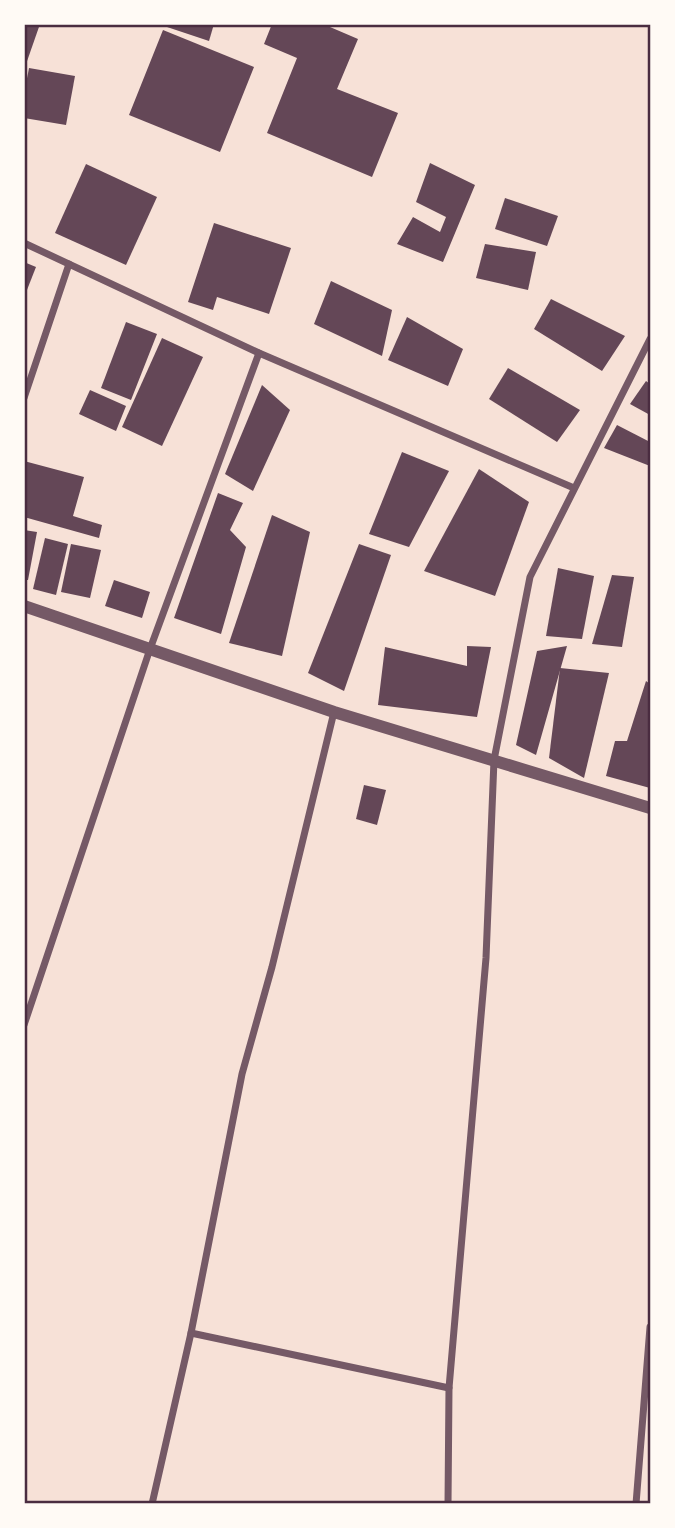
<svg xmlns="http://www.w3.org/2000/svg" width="675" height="1528" font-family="'IBM Plex Serif',serif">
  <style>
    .building { fill: #644757 }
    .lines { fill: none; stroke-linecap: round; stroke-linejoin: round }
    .minor { stroke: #755966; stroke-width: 7 }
    .tertiary { stroke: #755966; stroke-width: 12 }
    .neatline { fill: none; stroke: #4a2c40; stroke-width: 2.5 }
  </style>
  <rect width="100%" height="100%" fill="#f7e1d7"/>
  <g class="building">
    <path d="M24,24H40L25,67H24Z"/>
    <path d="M158,24H214L209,41Z"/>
    <path d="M272,24H323L358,39L337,89L398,113L372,177L267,133L297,58L264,44Z"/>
    <path d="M163,30L254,67L220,152L129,115Z"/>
    <path d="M29,68L75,76L66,125L24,118V94Z"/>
    <path d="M430,163L475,185L443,262L397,244L413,217L440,232L446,217L416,202Z"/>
    <path d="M86,164L157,197L126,265L55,233Z"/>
    <path d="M505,198L558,216L547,246L495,229Z"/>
    <path d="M214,223L291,248L269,314L217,297L213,310L188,302Z"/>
    <path d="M485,244L536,252L528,290L476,278Z"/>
    <path d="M24,262L36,267L25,295H24Z"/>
    <path d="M331,281L392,310L382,356L314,324Z"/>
    <path d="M551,299L625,336L602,371L534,329Z"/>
    <path d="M407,317L463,349L448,386L388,360Z"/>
    <path d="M126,322L157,334L131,400L101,388Z"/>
    <path d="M162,338L203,357L162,446L122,427Z"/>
    <path d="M508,368L580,410L557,442L489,399Z"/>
    <path d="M646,381L650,384V415L630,404Z"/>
    <path d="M262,385L290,410L253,491L225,474Z"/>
    <path d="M90,390L126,406L116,431L79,414Z"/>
    <path d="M617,425L650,442V466L604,448Z"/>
    <path d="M402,452L449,471L409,547L369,534Z"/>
    <path d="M24,461L84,477L73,516L102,525L99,538L24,517Z"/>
    <path d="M479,469L529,502L495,596L424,571Z"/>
    <path d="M218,493L243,503L230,530L246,547L221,634L174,618Z"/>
    <path d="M272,515L310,532L282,656L229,643Z"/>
    <path d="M24,530L37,532L28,580H24Z"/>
    <path d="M45,538L68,544L56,595L33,589Z"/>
    <path d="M71,544L101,550L90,598L61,592Z"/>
    <path d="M359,544L391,555L344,691L308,673Z"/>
    <path d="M558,568L594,576L582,639L546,636Z"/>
    <path d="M612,575L634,577L622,647L592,644Z"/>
    <path d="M114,580L150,592L142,618L105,606Z"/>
    <path d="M467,646L491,647L477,717L378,705L385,647L467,666Z"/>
    <path d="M567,646L561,667L536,755L516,745L537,651Z"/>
    <path d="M560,668L609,673L584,778L549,758Z"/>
    <path d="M646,681L650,684V788L606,776L615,741H627Z"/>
    <path d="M364,785L386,790L377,825L356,819Z"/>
  </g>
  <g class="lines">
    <g class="minor">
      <path d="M24,243L259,353L574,488"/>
      <path d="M24,398L69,264"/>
      <path d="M24,1025L150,649L259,353"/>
      <path d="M191,1333L449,1388"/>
      <path d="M152,1504L191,1333L242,1074L272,967L334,712"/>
      <path d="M448,1504L449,1388L486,958L494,760L530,577L650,339"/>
      <path d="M636,1504L650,1327"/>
    </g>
    <path class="tertiary" d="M24,606L334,712L650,808"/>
  </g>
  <rect width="675" height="1528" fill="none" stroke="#fffaf5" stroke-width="52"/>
  <rect x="26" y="26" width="623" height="1476" class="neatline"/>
</svg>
